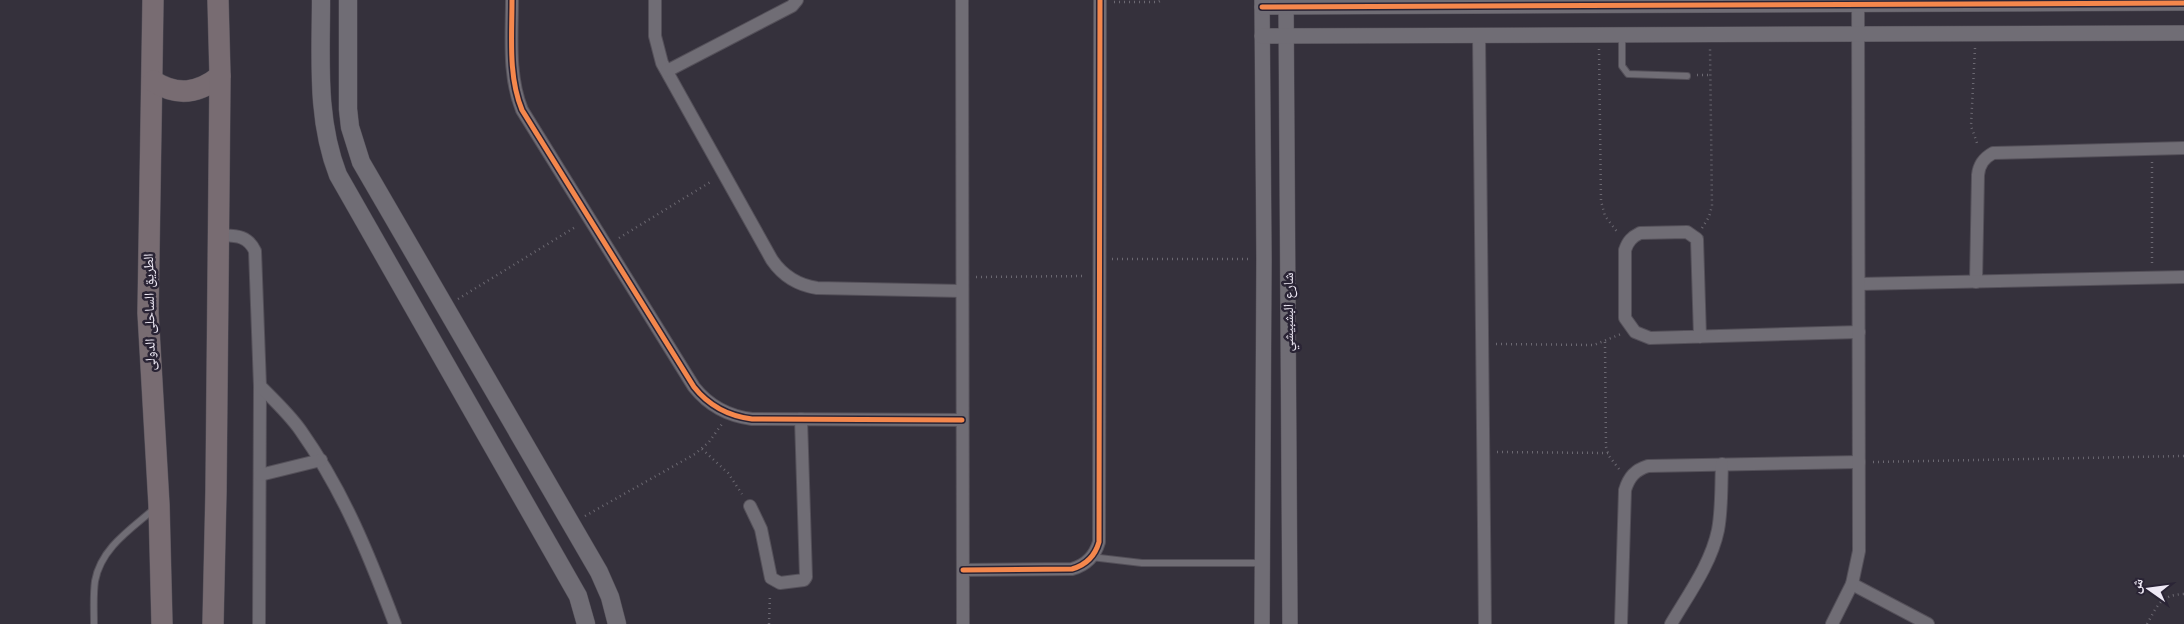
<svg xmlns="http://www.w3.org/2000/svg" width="2184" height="624" font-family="'Work Sans','Noto Naskh Arabic',sans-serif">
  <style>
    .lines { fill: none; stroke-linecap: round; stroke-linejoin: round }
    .service-casing { stroke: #545059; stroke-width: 8 }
    .minor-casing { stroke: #545059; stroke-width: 14 }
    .tertiary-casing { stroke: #545059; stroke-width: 16 }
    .secondary-casing { stroke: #545059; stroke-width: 19 }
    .trunk-casing { stroke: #545059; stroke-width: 22 }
    .path { stroke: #6b6871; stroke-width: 2.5; stroke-dasharray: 1 4; stroke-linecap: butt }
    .service { stroke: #706d75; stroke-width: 6 }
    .minor { stroke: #706d75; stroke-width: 12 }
    .tertiary { stroke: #706d75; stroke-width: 15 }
    .secondary { stroke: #706d75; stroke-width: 18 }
    .trunk { stroke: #786c72; stroke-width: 21 }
    .cycleway-casing { stroke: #2a2435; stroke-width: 8 }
    .cycleway { stroke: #f5874c; stroke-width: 5 }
    .labels { text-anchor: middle; stroke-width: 5; stroke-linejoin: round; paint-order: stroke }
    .street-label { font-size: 14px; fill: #eee9f5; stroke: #2a2435 }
  </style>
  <rect width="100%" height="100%" fill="#35313c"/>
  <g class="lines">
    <defs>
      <g id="service">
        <path d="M1622,35V66L1628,74L1687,76"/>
        <path d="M1091,557L1142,563H1262"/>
        <path d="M94,624C94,610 93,595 95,581C101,548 131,529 154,509"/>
      </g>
      <g id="minor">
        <path d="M512,0C512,36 508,76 522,110L694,387C709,406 728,416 752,419L962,420"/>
        <path d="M655,0V36L662,63L772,260C783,276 797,285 817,288L962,291"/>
        <path d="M962,0L963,624"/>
        <path d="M1479,36L1485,624"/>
        <path d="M667,71L792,6L797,0"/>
        <path d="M218,235C234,236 247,234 255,251L260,386L259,624"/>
        <path d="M1976,282L1978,175C1979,164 1984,158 1993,153L2184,148"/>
        <path d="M1859,284L2184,277"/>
        <path d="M1700,337L1697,239L1687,232L1640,233C1632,237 1628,241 1625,250V318L1635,332L1650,338L1859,332"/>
        <path d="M260,386C274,400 290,415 301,431C344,492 369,555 395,624"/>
        <path d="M260,475L321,460"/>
        <path d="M750,506L761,529L771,578L780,583L804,580L806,577L801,419"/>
        <path d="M963,570L1072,569C1086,565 1095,556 1099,542L1100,0"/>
        <path d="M1852,584L1928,624"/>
        <path d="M1621,624L1625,490C1629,477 1635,470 1648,466L1859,462"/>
        <path d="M1671,624C1688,595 1711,564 1718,530C1722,509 1721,486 1722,464"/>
        <path d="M1832,624L1852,584L1859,551L1858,0"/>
      </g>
      <g id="tertiary">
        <path d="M1262,0L1264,259L1262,624"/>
        <path d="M1286,0L1290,624"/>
        <path d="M1262,7L2184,3"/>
        <path d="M1262,36L2184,33"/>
      </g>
      <g id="secondary">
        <path d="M321,0C321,59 316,119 338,175L578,596L586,624"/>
        <path d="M348,0V109L350,127L361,162L599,572L610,597L617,624"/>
      </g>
      <g id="trunk">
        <path d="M153,0L148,313L159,505L162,624"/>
        <path d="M153,81C176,96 198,94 220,76"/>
        <path d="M213,624L216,491L220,76L218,0"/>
      </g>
    </defs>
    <use href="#service" class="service-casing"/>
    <use href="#minor" class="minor-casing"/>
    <use href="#tertiary" class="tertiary-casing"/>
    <use href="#secondary" class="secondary-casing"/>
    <use href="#trunk" class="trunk-casing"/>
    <g class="path">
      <path d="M1114,2H1158L1162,0"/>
      <path d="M1975,48L1971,126L1978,146"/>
      <path d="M1599,49L1601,201L1605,216L1618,233"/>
      <path d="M1697,75H1710"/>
      <path d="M1702,228L1709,217L1712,206L1710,48"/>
      <path d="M619,238L712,181"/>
      <path d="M1112,259H1249"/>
      <path d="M2152,263V161"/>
      <path d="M976,277L1086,276"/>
      <path d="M458,299L577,226"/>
      <path d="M1605,342L1606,447L1609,456L1619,469"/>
      <path d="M1496,344L1594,345L1621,334"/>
      <path d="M702,449L728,473L742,494"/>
      <path d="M1497,452L1608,453"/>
      <path d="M1873,462L2184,456"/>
      <path d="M585,516L695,454L709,442L722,424"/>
      <path d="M769,624L770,594"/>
      <path d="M2147,624C2158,605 2160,595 2184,594"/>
    </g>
    <use href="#service" class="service"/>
    <use href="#minor" class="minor"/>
    <use href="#tertiary" class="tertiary"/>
    <use href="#secondary" class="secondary"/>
    <use href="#trunk" class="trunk"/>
    <defs>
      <g id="cycleway">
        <path d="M512,0C512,36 508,76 522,110L694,387C709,406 728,416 752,419L962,420"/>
        <path d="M1262,7L2184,3"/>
        <path d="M963,570L1072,569C1086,565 1095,556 1099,542L1100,0"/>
      </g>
    </defs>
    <use href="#cycleway" class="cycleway-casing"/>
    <use href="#cycleway" class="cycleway"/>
  </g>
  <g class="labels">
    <g class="street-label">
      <text transform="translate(149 312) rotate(-91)" y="5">الطريق الساحلى الدولى</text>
      <text transform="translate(1288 312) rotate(-90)" y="5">شارع البشبيشي</text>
    </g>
  </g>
  <g transform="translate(2149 589) rotate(284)" stroke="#2a2435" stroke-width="4" paint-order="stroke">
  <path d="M0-4L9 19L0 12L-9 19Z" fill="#eee9f5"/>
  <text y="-8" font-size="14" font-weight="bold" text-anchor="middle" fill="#eee9f5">ش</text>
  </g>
</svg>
